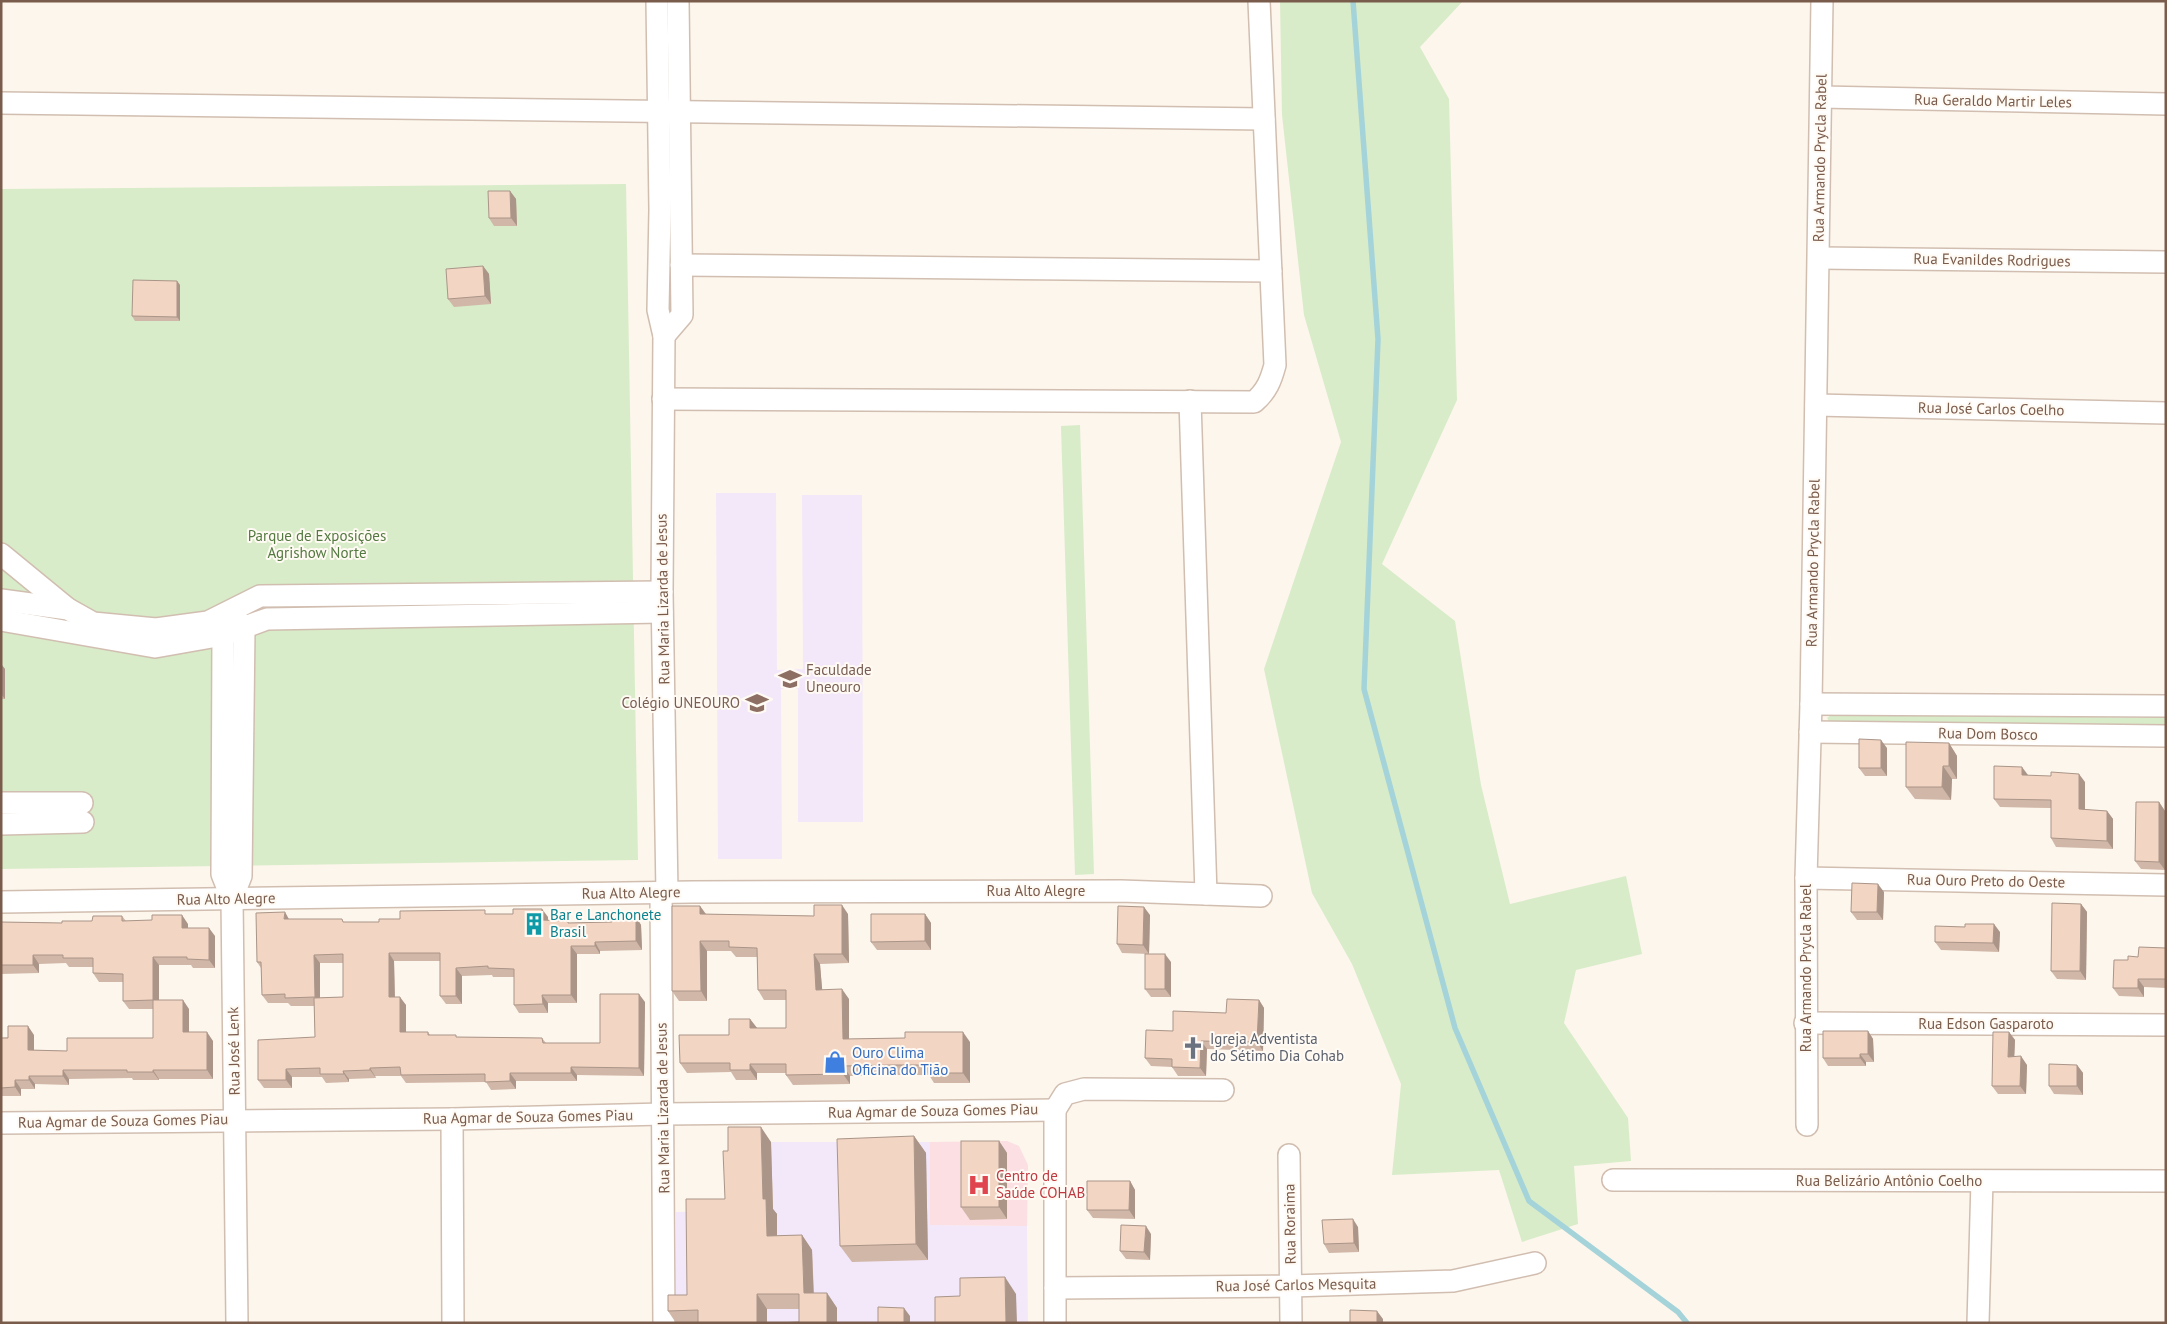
<svg xmlns="http://www.w3.org/2000/svg" width="2167" height="1324" font-family="'PT Sans',sans-serif">
  <style>
    .education { fill: #f3e8fa }
    .medical { fill: #fbdfe3 }
    .green { fill: #d8ecc9 }
    .lines { fill: none; stroke-linecap: round; stroke-linejoin: round }
    .stream { stroke: #a5d3da; stroke-width: 5.5 }
    .minor-casing { stroke: #d1beb0; stroke-width: 24 }
    .minor { stroke: #fff; stroke-width: 21 }
    .wall { fill: #d1b7a8; fill-rule: evenodd }
    .shaded-wall { fill: #aa9588 }
    .building { fill: #f3d5c3; stroke: #aa9588 }
    .labels { text-anchor: middle; stroke-width: 4; stroke-linejoin: round; paint-order: stroke }
    .street-label { font-size: 15px; fill: #7a5c4d; stroke: #fffaf3 }
    .park-label { font-size: 15px; fill: #537a41; stroke: #fffaf3 }
    .education-label { font-size: 15px; fill: #785e54; stroke: #fffaf3; text-anchor: start }
    .culture-label { font-size: 15px; fill: #0d838f; stroke: #fffaf3; text-anchor: start }
    .worship-label { font-size: 15px; fill: #5b616d; stroke: #fffaf3; text-anchor: start }
    .shop-label { font-size: 15px; fill: #366cbe; stroke: #fffaf3; text-anchor: start }
    .health-label { font-size: 15px; fill: #be3a42; stroke: #fffaf3; text-anchor: start }
  </style>
  <rect width="100%" height="100%" fill="#fdf6ec"/>
  <g class="education">
    <path d="M716,493H776L777,670L803,669L802,495H862L863,822H798V689H781L782,859H718Z"/>
    <path d="M771,1142H930V1225L1027,1226L1028,1323H676V1212L773,1210Z"/>
  </g>
  <path class="medical" d="M1007,1141L1019,1146L1028,1165L1027,1226L930,1225V1142Z"/>
  <g class="green">
    <path d="M1280,1H1463L1420,47L1449,99L1457,400L1382,564L1455,621L1481,785L1510,904L1626,876L1642,954L1576,970L1564,1023L1628,1118L1631,1161L1574,1166L1578,1224L1522,1242L1499,1170L1392,1175L1401,1084L1352,964L1312,893L1264,669L1341,442L1304,315L1282,115Z"/>
    <path d="M626,184L638,860L1,869V189Z"/>
    <path d="M1080,425L1094,874L1075,875L1061,426Z"/>
    <path d="M1832,714L2166,718V728L1831,724L1827,718Z"/>
  </g>
  <g class="lines">
    <path class="stream" d="M1353,1L1378,339L1364,689L1455,1028L1529,1201L1678,1312L1687,1323"/>
    <defs>
      <g id="minor">
        <path d="M657,1L660,210L658,310L664,336L662,592L667,893"/>
        <path d="M1821,97L2166,104"/>
        <path d="M1,103L1264,119"/>
        <path d="M1819,258L2166,262"/>
        <path d="M681,265L1271,271"/>
        <path d="M664,336L682,315L678,1"/>
        <path d="M663,399L1254,402C1267,391 1271,380 1275,365L1259,1"/>
        <path d="M1190,401L1206,894"/>
        <path d="M1816,405L2166,413"/>
        <path d="M1,554L68,609"/>
        <path d="M1,600L68,609L93,623L156,629L208,622L260,596L662,592"/>
        <path d="M218,618L223,635L222,874L232,899L237,1323"/>
        <path d="M1,620L155,647L223,635L267,619L662,612"/>
        <path d="M1811,704L2166,706"/>
        <path d="M1810,732L2166,736"/>
        <path d="M1,803H82"/>
        <path d="M1,824L83,822"/>
        <path d="M1806,878L2166,885"/>
        <path d="M661,893L664,1323"/>
        <path d="M232,899L241,876L244,629L236,618"/>
        <path d="M1,902L692,892L1121,891L1261,896"/>
        <path d="M1805,1023L2166,1025"/>
        <path d="M1055,1110V1323"/>
        <path d="M1055,1110L1065,1094L1084,1089L1223,1090"/>
        <path d="M452,1119L453,1323"/>
        <path d="M1,1123L452,1119L663,1114L1055,1110"/>
        <path d="M1807,1125L1806,878L1811,704L1822,1"/>
        <path d="M1289,1155L1291,1323"/>
        <path d="M1613,1180L2166,1181"/>
        <path d="M1055,1288L1291,1286L1453,1281L1535,1263"/>
        <path d="M1978,1323L1982,1181"/>
      </g>
    </defs>
    <use href="#minor" class="minor-casing"/>
    <use href="#minor" class="minor"/>
  </g>
  <g class="wall">
    <path d="M510,191L516,199L517,226H494L489,218Z"/>
    <path d="M483,266L489,274L491,304L454,307L448,299Z"/>
    <path d="M177,281L180,285V321H135L132,316Z"/>
    <path d="M1,664L5,669V699H1Z"/>
    <path d="M1949,743L1957,756V779H1952L1951,800L1915,799L1906,787Z"/>
    <path d="M1887,748V776H1865L1859,768Z"/>
    <path d="M2028,776L2085,782V810L2107,811L2113,819V849L2056,847L2051,838V808L2000,807L1994,799Z"/>
    <path d="M2159,802L2165,811V870L2141,869L2135,861Z"/>
    <path d="M1884,892L1883,920H1857L1851,912Z"/>
    <path d="M2081,904L2087,912L2086,980L2057,979L2051,971Z"/>
    <path d="M700,906L706,914L814,916L848,914L849,963L820,964L822,990L849,999V1039L970,1042V1083H934L929,1075H900L850,1076V1084L793,1085L786,1075V1073H757V1080H736L731,1072L687,1073L680,1063L729,1035L750,1019L757,1028H786V1000H764L758,990L757,957H736L731,951H707V1001H679L672,991Z"/>
    <path d="M488,914L548,917V920L570,923L612,922L636,917L641,925L642,950L600,951V954H577V1003H548V1013H519L514,1005V977H493L492,975L462,976V1004H446L440,996V961H394L395,997L406,1005V1032H428L430,1035L458,1037L542,1038L546,1043H600L645,1002L644,1076L577,1075V1081H516V1089L491,1090L486,1082L406,1083L401,1076H375L376,1078L349,1079V1082L326,1083L322,1077H292V1088H264L258,1080L315,1037L314,1006H291L288,1003H268L262,995L261,968L257,962L289,919L345,922H379L400,919ZM320,963H343V997L320,998Z"/>
    <path d="M925,914L931,923V950H877L871,942Z"/>
    <path d="M1150,915L1149,954L1122,953L1117,944Z"/>
    <path d="M122,916L126,921L188,924V928L215,936V968H193L191,965H159V1000L189,1009V1032L213,1041V1079H159V1080H133L132,1078L69,1079V1085L35,1084V1089H21V1096H1V1038L34,1035V1050L67,1051L153,1038V1009H129L123,1001V982H99L93,973V967H69L66,963L39,964V973L1,974V922L62,923L92,921Z"/>
    <path d="M2000,932L1999,952L1941,950L1935,942Z"/>
    <path d="M2166,948V988L2144,987V997L2119,996L2113,988L2128,960Z"/>
    <path d="M1171,962V997H1151L1145,989Z"/>
    <path d="M1259,1000L1264,1008L1263,1051L1207,1049L1206,1076H1178L1172,1067L1151,1066L1145,1058L1173,1031L1226,1013Z"/>
    <path d="M1868,1031L1873,1039L1874,1062H1866V1066H1828L1823,1058Z"/>
    <path d="M2009,1032L2015,1040L2014,1057L2027,1065L2026,1094H1998L1992,1086Z"/>
    <path d="M2077,1065L2083,1073V1095L2054,1094L2049,1086Z"/>
    <path d="M914,1136L926,1153L928,1260L852,1262L840,1246Z"/>
    <path d="M999,1141L1007,1153V1219L970,1220L961,1207Z"/>
    <path d="M771,1142L773,1209L777,1214V1236L802,1235L812,1250L814,1293H827L837,1308V1323H776L799,1322V1309H767V1323H676L668,1311L687,1295L725,1199L728,1151Z"/>
    <path d="M1130,1181L1135,1190V1219L1093,1218L1087,1210Z"/>
    <path d="M1358,1227L1359,1252L1329,1253L1324,1244Z"/>
    <path d="M1151,1234L1150,1260L1126,1259L1120,1251Z"/>
  </g>
  <g class="shaded-wall">
    <path d="M510,191L516,199L517,226L511,218Z"/>
    <path d="M483,266L489,274L491,304L485,296Z"/>
    <path d="M177,281L180,285V321L177,317Z"/>
    <path d="M1,664L5,669V699L1,694Z"/>
    <path d="M1881,740L1887,748V776L1881,768Z"/>
    <path d="M1949,743L1957,756V779L1949,766Z"/>
    <path d="M1943,766L1952,779L1951,800L1942,787Z"/>
    <path d="M2022,767L2028,775H2022Z"/>
    <path d="M2079,774L2085,782V818L2079,809Z"/>
    <path d="M2159,802L2165,811V870L2159,862Z"/>
    <path d="M2107,811L2113,819V849L2107,841Z"/>
    <path d="M1878,884L1884,892L1883,920L1877,912Z"/>
    <path d="M2081,904L2087,912L2086,980L2080,971Z"/>
    <path d="M842,905L848,914L849,963L842,954Z"/>
    <path d="M700,906L707,916L700,914Z"/>
    <path d="M1144,907L1150,915L1149,954L1143,945Z"/>
    <path d="M542,909L548,917V928L542,920Z"/>
    <path d="M285,912L290,921L284,919Z"/>
    <path d="M925,914L931,923V950L925,941Z"/>
    <path d="M182,915L188,924V936L182,928Z"/>
    <path d="M636,917L641,925L642,950L636,941Z"/>
    <path d="M1994,924L2000,932L1999,952L1993,943Z"/>
    <path d="M209,928L215,936V968L209,960Z"/>
    <path d="M700,941L707,951V1001L701,991Z"/>
    <path d="M595,942L600,951V954L595,946Z"/>
    <path d="M571,946L577,954V1003L571,995Z"/>
    <path d="M389,953L394,961L395,1005L389,997Z"/>
    <path d="M814,954L820,964L823,999L816,990Z"/>
    <path d="M1165,954L1171,962V997L1165,989Z"/>
    <path d="M33,955L39,964V973L33,965Z"/>
    <path d="M314,955L320,963V1006L315,997Z"/>
    <path d="M153,957L159,965V1009L153,1000Z"/>
    <path d="M456,968L462,976V1004L456,996Z"/>
    <path d="M2138,979L2144,987V997L2138,988Z"/>
    <path d="M842,989L849,999V1048L843,1039Z"/>
    <path d="M639,994L645,1002L644,1076L639,1068Z"/>
    <path d="M542,995L548,1003V1013L543,1004Z"/>
    <path d="M400,997L406,1005V1040L400,1032Z"/>
    <path d="M183,1000L189,1009V1041L183,1032Z"/>
    <path d="M1259,1000L1264,1008L1263,1051L1257,1042Z"/>
    <path d="M750,1019L757,1028H750Z"/>
    <path d="M28,1026L34,1035V1059L28,1050Z"/>
    <path d="M1868,1031L1873,1039L1874,1062L1868,1054Z"/>
    <path d="M207,1032L213,1041V1079L207,1070Z"/>
    <path d="M963,1032L970,1042V1083L963,1073Z"/>
    <path d="M2009,1032L2015,1040L2014,1065L2008,1057Z"/>
    <path d="M1201,1041L1207,1049L1206,1076L1200,1068Z"/>
    <path d="M1860,1054L1866,1062V1066L1860,1058Z"/>
    <path d="M2021,1056L2027,1065L2026,1094L2020,1086Z"/>
    <path d="M750,1064L757,1073V1080L750,1070Z"/>
    <path d="M2077,1065L2083,1073V1095L2077,1086Z"/>
    <path d="M843,1066L850,1076V1084L843,1074Z"/>
    <path d="M571,1067L577,1075V1081L571,1073Z"/>
    <path d="M370,1068L375,1076L376,1078L370,1070Z"/>
    <path d="M286,1069L292,1077V1088L286,1080Z"/>
    <path d="M63,1070L69,1079V1085L63,1076Z"/>
    <path d="M153,1070L159,1079V1080L153,1072Z"/>
    <path d="M343,1071L349,1079V1082L344,1074Z"/>
    <path d="M510,1073L516,1081V1089L510,1081Z"/>
    <path d="M29,1076L35,1084V1089L29,1080Z"/>
    <path d="M15,1080L21,1089V1096L15,1087Z"/>
    <path d="M761,1127L771,1142L773,1209L777,1214V1250L767,1236L763,1199Z"/>
    <path d="M914,1136L926,1153L928,1260L916,1244Z"/>
    <path d="M999,1141L1007,1153V1219L999,1207Z"/>
    <path d="M1130,1181L1135,1190V1219L1129,1210Z"/>
    <path d="M1353,1219L1358,1227L1359,1252L1354,1243Z"/>
    <path d="M1146,1226L1151,1234L1150,1260L1144,1252Z"/>
    <path d="M802,1235L812,1250L814,1307L804,1293Z"/>
    <path d="M1005,1277L1016,1294L1017,1323H1006Z"/>
    <path d="M827,1293L837,1308V1323H827Z"/>
    <path d="M757,1294L767,1309V1323H757Z"/>
    <path d="M904,1308L910,1316V1323H904Z"/>
    <path d="M1377,1311L1383,1319V1323H1377Z"/>
  </g>
  <g class="building">
    <path d="M488,191H510L511,218H489Z"/>
    <path d="M483,266L485,296L448,299L446,269Z"/>
    <path d="M133,280L177,281V317L132,316Z"/>
    <path d="M1859,739L1881,740V768H1859Z"/>
    <path d="M1906,742L1949,743V766H1943L1942,787H1906Z"/>
    <path d="M1994,766L2022,767V775L2051,776V772L2079,774V809L2107,811V841L2051,838V800L1994,799Z"/>
    <path d="M2136,802H2159V862L2135,861Z"/>
    <path d="M1852,883L1878,884L1877,912H1851Z"/>
    <path d="M2052,903L2081,904L2080,971H2051Z"/>
    <path d="M814,905H842V954H814L816,990L842,989L843,1039L905,1038V1032H963V1073H928V1065H893L843,1066V1074L786,1075V1064H750V1070H730V1063H680L679,1035H729V1019H750V1028H786V990H758L757,948L729,947V941H700L701,991H672V906H700V914L814,916Z"/>
    <path d="M1118,906L1144,907L1143,945L1117,944Z"/>
    <path d="M513,909H542V920L568,921V923L612,922V918L636,917V941L595,942V946H571V995H542L543,1004L514,1005V969L488,968V966L456,968V996H440V953H389V997H400V1032H428V1035H456V1037L542,1038L543,1043H600V994H639V1068L571,1067V1073H510V1081L485,1082V1074L401,1075L400,1067L370,1068V1070L343,1071L344,1074H320V1068L286,1069V1080H258V1040L315,1037L314,998L343,997V954L314,955L315,997L285,998V994L262,995L261,962H257L256,913L285,912L284,919H342L343,922H379V919H400V911L485,910V914H513Z"/>
    <path d="M871,914H925V941L871,942Z"/>
    <path d="M152,915H182V928H209V960L187,959V957H153V1000L123,1001V974L93,973V958H63V955H33V965H1V922L62,923V921H92L93,916H122V921L152,920Z"/>
    <path d="M1965,924H1994L1993,943L1935,942V926L1965,927Z"/>
    <path d="M2139,947L2166,948V979H2138V988H2113L2114,960H2128V956L2138,957Z"/>
    <rect x="1145" y="954" width="20" height="35"/>
    <path d="M1227,999L1259,1000L1257,1042L1201,1041L1200,1068L1172,1067V1059L1145,1058L1146,1030L1173,1031V1011L1226,1013Z"/>
    <path d="M153,1000H183V1032H207V1070H153V1072H127V1070H63V1076H29V1080H15V1087L1,1088V1038H8V1026H28V1050L67,1051V1038H153Z"/>
    <path d="M1823,1031H1868V1054H1860V1058H1823Z"/>
    <path d="M1993,1032H2009L2008,1057L2021,1056L2020,1086H1992Z"/>
    <path d="M2049,1064L2077,1065V1086H2049Z"/>
    <path d="M728,1127H761L763,1199H766L767,1236L802,1235L804,1293H827V1323H776L799,1322V1294H757V1323H698V1310L668,1311V1295H687L686,1199H725L723,1151H728Z"/>
    <path d="M914,1136L916,1244L840,1246L837,1139Z"/>
    <rect x="961" y="1141" width="38" height="66"/>
    <path d="M1087,1181H1130L1129,1210H1087Z"/>
    <path d="M1353,1219L1354,1243L1324,1244L1322,1220Z"/>
    <path d="M1121,1225L1146,1226L1144,1252L1120,1251Z"/>
    <path d="M1005,1277L1006,1323H935V1297L960,1296V1278Z"/>
    <path d="M878,1307L904,1308V1323H878Z"/>
    <path d="M1350,1310L1377,1311V1323H1350Z"/>
  </g>
  <defs>
    <symbol id="university-bare" viewBox="-9 -9 18 18"><path d="M0-5L7-2L0 1L-7-2ZM-4 1L0 2.5L4 1V4Q0 6-4 4Z" fill="#8d6e63" stroke="#fffaf3" stroke-width="2.5" paint-order="stroke"/></symbol>
    <symbol id="school-bare" viewBox="-9 -9 18 18"><path d="M0-5L7-2L0 1L-7-2ZM-4 1L0 2.5L4 1V4Q0 6-4 4Z" fill="#8d6e63" stroke="#fffaf3" stroke-width="2.5" paint-order="stroke"/></symbol>
    <symbol id="building-bare" viewBox="-9 -9 18 18"><path d="M-4-6H4V6H1V3H-1V6H-4ZM-2.5-4.3h1.7v1.8h-1.7ZM.8-4.3h1.7v1.8H.8ZM-2.5-1h1.7V.8h-1.7ZM.8-1h1.7V.8H.8Z" fill="#0f9aa8" stroke="#fffaf3" stroke-width="2.5" paint-order="stroke"/></symbol>
    <symbol id="church-bare" viewBox="-9 -9 18 18"><path d="M-1.2-6h2.4v3.5h3.3v2.4h-3.3V6h-2.4V-.1h-3.3v-2.4h3.3Z" fill="#6b7280" stroke="#fffaf3" stroke-width="2.5" paint-order="stroke"/></symbol>
    <symbol id="shop-bare" viewBox="-9 -9 18 18"><path d="M-5-2.5h2.3a2.7 3.5 0 0 1 5.4 0H5L5.5 6h-11ZM-1.5-2.5h3a1.5 2.3 0 0 0-3 0Z" fill="#3f7fe0" stroke="#fffaf3" stroke-width="2.5" paint-order="stroke"/></symbol>
    <symbol id="hospital-bare" viewBox="-9 -9 18 18"><path d="M-5-5h3v3.5h4V-5h3V5h-3V1.5h-4V5h-3Z" fill="#e0444e" stroke="#fffaf3" stroke-width="2.5" paint-order="stroke"/></symbol>
  </defs>
  <g fill-rule="evenodd">
    <use href="#university-bare" x="774" y="663" width="32" height="32"/>
    <use href="#school-bare" x="741" y="687" width="32" height="32"/>
    <use href="#building-bare" x="518" y="908" width="32" height="32"/>
    <use href="#church-bare" x="1177" y="1032" width="32" height="32"/>
    <use href="#shop-bare" x="819" y="1046" width="32" height="32"/>
    <use href="#hospital-bare" x="963" y="1169" width="32" height="32"/>
  </g>
  <g class="labels">
    <g class="street-label">
      <text transform="translate(1993 101) rotate(1)" y="5">Rua Geraldo Martir Leles</text>
      <text transform="translate(1820 158) rotate(-89)" y="5">Rua Armando Prycla Rabel</text>
      <text transform="translate(1992 260) rotate(1)" y="5">Rua Evanildes Rodrigues</text>
      <text transform="translate(1991 409) rotate(1)" y="5">Rua José Carlos Coelho</text>
      <text transform="translate(1813 563) rotate(-89)" y="5">Rua Armando Prycla Rabel</text>
      <text transform="translate(663 599) rotate(-91)" y="5">Rua Maria Lizarda de Jesus</text>
      <text transform="translate(1988 734) rotate(1)" y="5">Rua Dom Bosco</text>
      <text transform="translate(1986 881) rotate(1)" y="5">Rua Ouro Preto do Oeste</text>
      <text x="1036" y="896">Rua Alto Alegre</text>
      <text transform="translate(631 893) rotate(-1)" y="5">Rua Alto Alegre</text>
      <text transform="translate(226 899) rotate(-1)" y="5">Rua Alto Alegre</text>
      <text transform="translate(1806 968) rotate(-90)" y="5">Rua Armando Prycla Rabel</text>
      <text x="1986" y="1029">Rua Edson Gasparoto</text>
      <text transform="translate(234 1051) rotate(-91)" y="5">Rua José Lenk</text>
      <text transform="translate(663 1108) rotate(-91)" y="5">Rua Maria Lizarda de Jesus</text>
      <text transform="translate(933 1111) rotate(-1)" y="5">Rua Agmar de Souza Gomes Piau</text>
      <text transform="translate(528 1117) rotate(-1)" y="5">Rua Agmar de Souza Gomes Piau</text>
      <text transform="translate(123 1121) rotate(-1)" y="5">Rua Agmar de Souza Gomes Piau</text>
      <text x="1889" y="1186">Rua Belizário Antônio Coelho</text>
      <text transform="translate(1290 1224) rotate(-91)" y="5">Rua Roraima</text>
      <text transform="translate(1296 1285) rotate(-1)" y="5">Rua José Carlos Mesquita</text>
    </g>
    <g class="park-label">
      <text x="317" y="541">Parque de Exposições<tspan x="317" dy="17">Agrishow Norte</tspan></text>
    </g>
    <g class="education-label">
      <text x="806" y="675">Faculdade<tspan x="806" dy="17">Uneouro</tspan></text>
      <text x="740" y="708" text-anchor="end">Colégio UNEOURO</text>
    </g>
    <g class="culture-label">
      <text x="550" y="920">Bar e Lanchonete<tspan x="550" dy="17">Brasil</tspan></text>
    </g>
    <g class="worship-label">
      <text x="1210" y="1044">Igreja Adventista<tspan x="1210" dy="17">do Sétimo Dia Cohab</tspan></text>
    </g>
    <g class="shop-label">
      <text x="852" y="1058">Ouro Clima<tspan x="852" dy="17">Oficina do Tião</tspan></text>
    </g>
    <g class="health-label">
      <text x="996" y="1181">Centro de<tspan x="996" dy="17">Saúde COHAB</tspan></text>
    </g>
  </g>
  <rect width="2167" height="1324" fill="none" stroke="#7a5c4d" stroke-width="5"/>
</svg>
